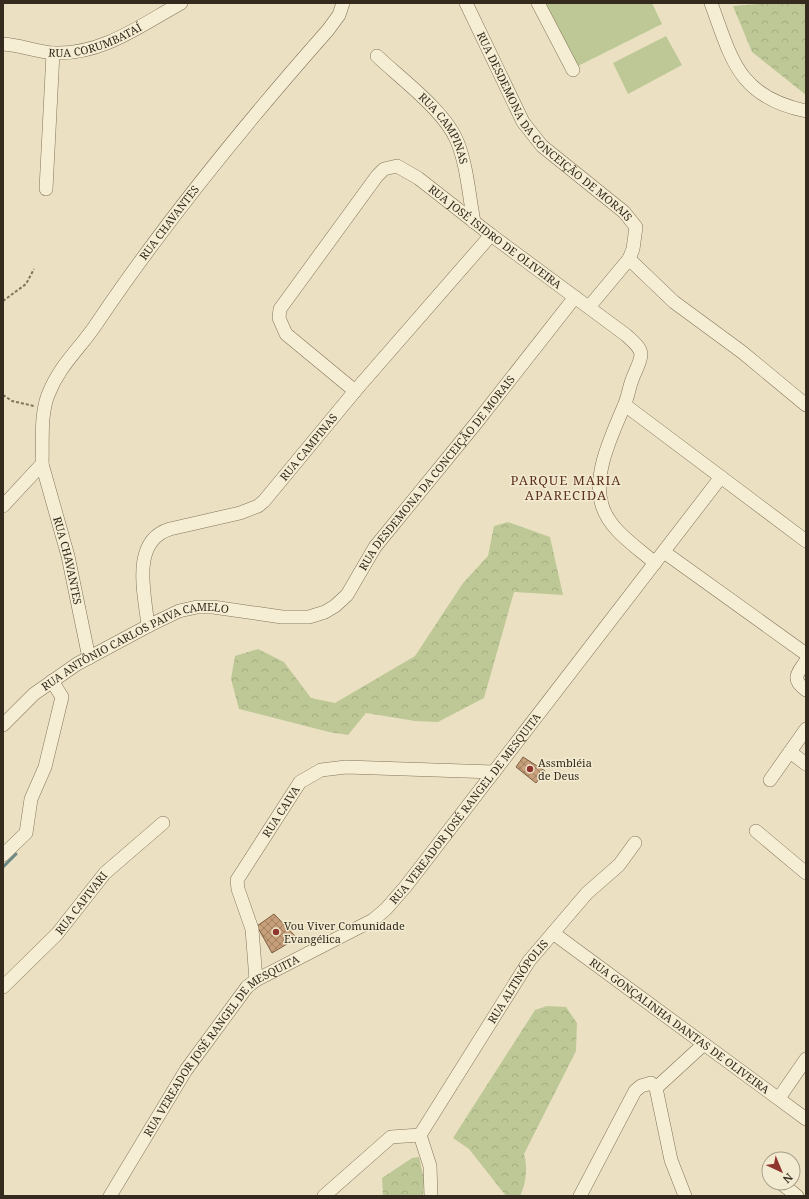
<svg xmlns="http://www.w3.org/2000/svg" width="809" height="1199" font-family="'Noto Serif',serif">
  <style>
    .grass { fill: #bec896 }
    .forest { fill: url(#forest-crowns) }
    .lines { fill: none; stroke-linecap: round; stroke-linejoin: round }
    .stream { stroke: #6c8a85; stroke-width: 3 }
    .building { fill: url(#building-cross-hatch); stroke: #805f42 }
    .minor-casing { stroke: #83735a; stroke-width: 14 }
    .path { stroke: #83735a; stroke-width: 2; stroke-dasharray: 3 2; stroke-linecap: butt }
    .minor { stroke: #f6eed4; stroke-width: 13 }
    .poi-dot { fill: #8e352e; stroke: #f3ebd1; stroke-width: 1.5 }
    .labels { text-anchor: middle; stroke-width: 3; stroke-linejoin: round; paint-order: stroke }
    .street-label { font-size: 11px; fill: #342a1d; stroke: #f3ebd1 }
    .poi-label { font-size: 11px; fill: #342a1d; stroke: #f3ebd1; text-anchor: start }
    .quarter-label { font-size: 13px; letter-spacing: 1px; fill: #5d3120; stroke: #f3ebd1 }
  </style>
  <defs>
    <pattern id="forest-crowns" width="20" height="18" patternUnits="userSpaceOnUse"><rect width="20" height="18" fill="#bec896"/><path d="M2 6a3 3 0 1 1 6 0M12 15a3 3 0 1 1 6 0" fill="none" stroke="#a4ac81"/></pattern>
    <pattern id="building-cross-hatch" width="8" height="8" patternUnits="userSpaceOnUse"><rect width="8" height="8" fill="#c69f7a"/><path d="M0 0l8 8M0 8l8-8" fill="none" stroke="#a28263"/></pattern>
  </defs>
  <rect width="100%" height="100%" fill="#ebe1c2"/>
  <g class="grass">
    <path d="M542,3H652L662,24L574,68Z"/>
    <path d="M666,36L682,65L628,94L613,63Z"/>
  </g>
  <g class="forest">
    <path d="M771,3H806V95L752,52L733,6Z"/>
    <path d="M508,522L550,537L563,595L514,592L484,698L438,722L415,721L366,713L348,735L329,732L239,709L231,679L235,656L258,649L284,662L311,698L335,703L415,656L463,583L488,556L494,526Z"/>
    <path d="M547,1006L566,1007L577,1023L576,1051L524,1154C528,1167 526,1184 520,1196H506L469,1149L453,1138L535,1010Z"/>
    <path d="M419,1157L424,1180L423,1196H383L382,1178L412,1158Z"/>
  </g>
  <g class="lines">
    <path class="stream" d="M3,867L16,854"/>
  </g>
  <g class="building">
    <path d="M523,757L545,771L536,783L516,767Z"/>
    <path d="M274,914L297,938L272,953L257,926Z"/>
  </g>
  <g class="lines">
    <defs>
      <g id="minor">
        <path id="s1" d="M466,3L523,122L542,146L624,212L636,227L633,249L629,259L589,307"/>
        <path d="M538,3L573,70"/>
        <path d="M711,3C732,61 739,97 806,111"/>
        <path id="s2" d="M3,44C20,45 37,52 54,53C102,55 141,25 181,3"/>
        <path id="s3" d="M377,56C400,78 445,111 457,141C467,165 469,196 474,222"/>
        <path d="M46,189L53,53"/>
        <path d="M629,259L674,302L742,352L806,405"/>
        <path id="s4" d="M355,391L286,334L279,318L280,309L377,176L384,169L397,166L418,178L491,235L626,335C631,340 640,346 641,354C641,362 635,371 632,380C629,388 628,397 624,406C613,433 592,474 602,505C609,530 637,547 655,563"/>
        <path d="M625,405L806,541"/>
        <path id="s5" d="M42,464L68,556L89,658"/>
        <path id="s6" d="M3,506L42,464C43,443 40,416 48,395C60,364 80,349 97,323C167,219 245,124 328,30L339,15L343,3"/>
        <path d="M664,552L806,654"/>
        <path id="s7" d="M148,626C145,595 130,541 170,529L240,513L258,506L264,501L355,391L491,235"/>
        <path d="M806,661C797,674 791,679 806,690"/>
        <path id="s8" d="M3,725L34,694L77,664L148,626L179,611L197,607H213L282,617H309L325,612L335,606L347,595L375,547L477,422L575,297"/>
        <path d="M790,752L806,764"/>
        <path d="M770,780L806,729"/>
        <path d="M756,831L806,873"/>
        <path d="M3,855L26,833L31,799L45,767L62,697L52,681"/>
        <path id="s9" d="M553,933L806,1119"/>
        <path id="s10" d="M256,980L252,929L238,889L237,880L300,782L321,770L346,767L494,772"/>
        <path id="s11" d="M3,987L57,934L105,873L163,823"/>
        <path d="M656,1088L671,1160L685,1196"/>
        <path d="M779,1098L806,1059"/>
        <path id="s12" d="M420,1135L529,961L587,893L619,865L635,843"/>
        <path d="M420,1135L430,1166L431,1196"/>
        <path d="M782,1184L797,1196"/>
        <path id="s13" d="M110,1196L186,1070L247,987L256,980L373,920L386,909L406,886L721,477"/>
        <path d="M324,1196L391,1137L420,1135"/>
        <path d="M580,1196L635,1091L641,1086L651,1083L656,1088L704,1044"/>
      </g>
    </defs>
    <use href="#minor" class="minor-casing"/>
    <g class="path">
      <path d="M3,301L26,284L34,269"/>
      <path d="M3,395L12,401L34,406"/>
    </g>
    <use href="#minor" class="minor"/>
  </g>
  <g class="poi-dot">
    <circle cx="530" cy="769" r="4"/>
    <circle cx="276" cy="932" r="4"/>
  </g>
  <g class="labels">
    <g class="street-label">
      <text dy="4" stroke="none"><textPath href="#s2" startOffset="95">RUA CORUMBATAÍ</textPath></text>
      <text dy="4" stroke="none"><textPath href="#s1" startOffset="155">RUA DESDEMONA DA CONCEIÇÃO DE MORAIS</textPath></text>
      <text dy="4" stroke="none"><textPath href="#s3" startOffset="100">RUA CAMPINAS</textPath></text>
      <text dy="4" stroke="none"><textPath href="#s6" startOffset="338">RUA CHAVANTES</textPath></text>
      <text dy="4" stroke="none"><textPath href="#s4" startOffset="425">RUA JOSÉ ISIDRO DE OLIVEIRA</textPath></text>
      <text dy="4" stroke="none"><textPath href="#s7" startOffset="278">RUA CAMPINAS</textPath></text>
      <text dy="4" stroke="none"><textPath href="#s8" startOffset="539">RUA DESDEMONA DA CONCEIÇÃO DE MORAIS</textPath></text>
      <text dy="4" stroke="none"><textPath href="#s5" startOffset="100">RUA CHAVANTES</textPath></text>
      <text dy="4" stroke="none"><textPath href="#s8" startOffset="158">RUA ANTÔNIO CARLOS PAIVA CAMELO</textPath></text>
      <text dy="4" stroke="none"><textPath href="#s13" startOffset="538">RUA VEREADOR JOSÉ RANGEL DE MESQUITA</textPath></text>
      <text dy="4" stroke="none"><textPath href="#s10" startOffset="184">RUA CAIVA</textPath></text>
      <text dy="4" stroke="none"><textPath href="#s11" startOffset="115">RUA CAPIVARI</textPath></text>
      <text dy="4" stroke="none"><textPath href="#s12" startOffset="182">RUA ALTINÓPOLIS</textPath></text>
      <text dy="4" stroke="none"><textPath href="#s9" startOffset="157">RUA GONÇALINHA DANTAS DE OLIVEIRA</textPath></text>
      <text dy="4" stroke="none"><textPath href="#s13" startOffset="190">RUA VEREADOR JOSÉ RANGEL DE MESQUITA</textPath></text>
    </g>
    <g class="poi-label">
      <text x="538" y="767">Assmbléia<tspan x="538" dy="13">de Deus</tspan></text>
      <text x="284" y="930">Vou Viver Comunidade<tspan x="284" dy="13">Evangélica</tspan></text>
    </g>
    <g class="quarter-label">
      <text x="566" y="485">PARQUE MARIA<tspan x="566" dy="15">APARECIDA</tspan></text>
    </g>
  </g>
  <rect width="809" height="1199" fill="none" stroke="#342a1d" stroke-width="8"/>
  <g transform="translate(781 1171) rotate(136)"><circle r="19" fill="#f3ebd1" stroke="#a79e89"/>
  <path d="M0-3L7 15L0 10L-7 15Z" fill="#8e352e"/>
  <text y="-6" font-size="11" font-weight="bold" text-anchor="middle" fill="#342a1d">N</text>
  </g>
</svg>
